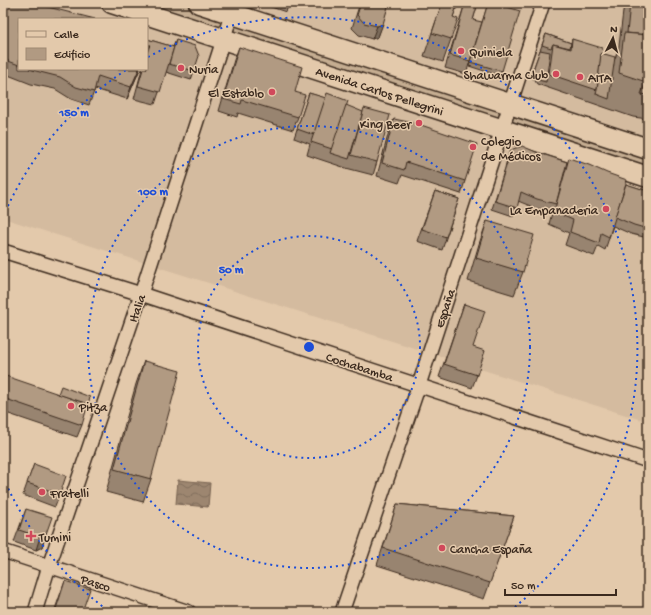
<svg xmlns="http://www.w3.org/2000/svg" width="651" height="615" font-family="'Gochi Hand',sans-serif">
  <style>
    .built { fill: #d4bb9f; fill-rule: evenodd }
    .grass { fill: #c5ad91; stroke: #806c58 }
    .water { fill: url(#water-waves); stroke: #76614f }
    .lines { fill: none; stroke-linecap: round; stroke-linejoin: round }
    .minor-casing { stroke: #3b2a1e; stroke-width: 16 }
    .primary-casing { stroke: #3b2a1e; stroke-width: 23 }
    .minor { stroke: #e3c9ab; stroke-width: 13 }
    .primary { stroke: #e3c9ab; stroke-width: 20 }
    .wall { fill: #988470; stroke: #3b2a1e }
    .shaded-wall { fill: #7c6c5b; stroke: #3b2a1e }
    .building { fill: #b19a82; stroke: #3b2a1e }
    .ring { fill: none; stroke: #1d4ed8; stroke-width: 2; stroke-dasharray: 2 4 }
    .poi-dot { fill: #d1495b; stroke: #e3c9ab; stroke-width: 1.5 }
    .labels { text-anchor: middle; stroke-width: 3; stroke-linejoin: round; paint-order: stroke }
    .poi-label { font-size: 13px; fill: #3b2a1e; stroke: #e3c9ab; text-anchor: start }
    .street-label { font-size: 13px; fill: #3b2a1e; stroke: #e3c9ab }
    .centre { fill: #1d4ed8; stroke: #e3c9ab; stroke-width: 2 }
    .ring-label { font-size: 12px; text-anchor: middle; font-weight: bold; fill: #1d4ed8; stroke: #e3c9ab; stroke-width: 3; stroke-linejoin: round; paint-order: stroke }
  </style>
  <defs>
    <pattern id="water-waves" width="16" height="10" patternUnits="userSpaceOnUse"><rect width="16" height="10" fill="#9d8670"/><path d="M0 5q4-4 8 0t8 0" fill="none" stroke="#816e5b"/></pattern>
  </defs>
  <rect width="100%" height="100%" fill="#e3c9ab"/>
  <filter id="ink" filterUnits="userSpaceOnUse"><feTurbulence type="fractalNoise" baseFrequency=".025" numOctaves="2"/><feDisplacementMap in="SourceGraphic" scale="8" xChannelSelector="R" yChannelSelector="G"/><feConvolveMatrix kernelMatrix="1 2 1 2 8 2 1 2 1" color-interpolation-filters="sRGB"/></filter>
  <g filter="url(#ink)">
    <path class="built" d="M3,3H648V422L3,218ZM19,19H147V69H19Z"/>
    <path class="grass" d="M112,3H199L648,149V177Z"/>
    <path class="water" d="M178,480L210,483L208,507L176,504Z"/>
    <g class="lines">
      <defs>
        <g id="minor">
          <path d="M3,251L141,294L648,461"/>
          <path d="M3,551L189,612"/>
          <path d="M35,612L49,566L141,294L235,3"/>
          <path d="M342,612L419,385L543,3"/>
        </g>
        <g id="primary">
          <path d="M112,3L648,177"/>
          <path d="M199,3L648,149"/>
        </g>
      </defs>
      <use href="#minor" class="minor-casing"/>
      <use href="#primary" class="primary-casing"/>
      <use href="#minor" class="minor"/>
      <use href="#primary" class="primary"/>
    </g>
    <g class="wall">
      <path d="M3,3L19,19V69H140L127,99L95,89L89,105L71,99L55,89L31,84L3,73Z"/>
      <path d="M259,3H289L286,12Z"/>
      <path d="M360,3H389L378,37L372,39L359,35L352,28Z"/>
      <path d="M442,3H458L453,17L451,39L443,62L424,56Z"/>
      <path d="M465,3H478L473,20L470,61L466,74L445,68Z"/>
      <path d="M488,3L504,6L502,71L500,76L469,66Z"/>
      <path d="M624,3H648V119L633,117L537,84L531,75L546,34L571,43L572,39L615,59L619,46Z"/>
      <path d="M147,39L173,47L176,40L194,71L191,80L166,72L155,104L134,99L142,69H147Z"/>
      <path d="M239,47L295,92L298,117L293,130L238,113L237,117L219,111L234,60Z"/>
      <path d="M309,93L346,105L377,162L373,175L346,168L307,155L310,144L294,138Z"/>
      <path d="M394,119L465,181L461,194L402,175L399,183L377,176L389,131Z"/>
      <path d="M510,150L536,152L625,184L648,191V238L631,234L613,226L605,250L598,246L594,256L565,245L569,233L549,224L552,213L533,207L518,201L513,216L492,209L505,168L507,159Z"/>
      <path d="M435,191L459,199L442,250L417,241Z"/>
      <path d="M487,221L523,272L514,295L468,281L479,244Z"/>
      <path d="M464,304L477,375L472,388L439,377Z"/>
      <path d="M144,361L151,479L143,502L106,492L136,384Z"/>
      <path d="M3,375L82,425L77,437L3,412Z"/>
      <path d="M34,464L60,494L55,507L23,495Z"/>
      <path d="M397,504L514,516L484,599L377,565Z"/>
      <path d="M26,509L46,534L42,547L36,550L14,542Z"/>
      <path d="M65,581L82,612H54Z"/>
    </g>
    <g class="shaded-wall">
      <path d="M383,24L378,37L372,39L377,26Z"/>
      <path d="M139,69H140L127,99L131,87Z"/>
      <path d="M46,534L42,547L36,550L40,537Z"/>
    </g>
    <g class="building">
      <path d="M3,3H8L3,20Z"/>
      <path d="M8,3H36L48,7L95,19H19V65L3,59V20Z"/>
      <path d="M274,3H289L288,8Z"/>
      <path d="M361,3H389L383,24L377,26L364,23L357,15Z"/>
      <path d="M442,3H458L453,17L458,19L451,39L432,33Z"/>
      <path d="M465,3H478L473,20L482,22L470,61L450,55Z"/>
      <path d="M488,3H505L504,6L520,11L502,71L470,62Z"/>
      <path d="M630,3H648V35L627,33Z"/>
      <path d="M624,33L648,35V47L646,82L619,73Z"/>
      <path d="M546,34L571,43L570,48L553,44L551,48L542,45Z"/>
      <path d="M147,39L174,47L160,92L138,86L143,69H147V54L150,44L147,51Z"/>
      <path d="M572,39L602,48L597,90L549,74L553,44L571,49Z"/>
      <path d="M176,40L195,46L199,56L194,71L169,64Z"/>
      <path d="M239,47L302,67L295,92L305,95L298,117L242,100L241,104L223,99Z"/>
      <path d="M648,47V95L641,94L646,82Z"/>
      <path d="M540,50L550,52L546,82L538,80L533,70Z"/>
      <path d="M601,53L615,57L609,99L596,94L597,90Z"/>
      <path d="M29,69H139L131,87L98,76L94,92L76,87L60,77L36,71Z"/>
      <path d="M309,93L326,98L314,135L297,129Z"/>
      <path d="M327,93L348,101L332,149L311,142Z"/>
      <path d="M346,105L363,112L349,159L330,153Z"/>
      <path d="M364,108L390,115L377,162L351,155Z"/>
      <path d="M394,119L418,124L477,144L465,181L406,162L404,170L382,163Z"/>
      <path d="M522,146L536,152L567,162L556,204L537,199L521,192L517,208L495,201L508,160L510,150Z"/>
      <path d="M569,158L589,165L607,173L627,180L609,237L601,233L599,243L570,232L573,220L554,212Z"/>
      <path d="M626,184L648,191V229L634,225L615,217Z"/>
      <path d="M435,191L459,199L446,237L422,229Z"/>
      <path d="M487,221L534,235L523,272L476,258Z"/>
      <path d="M464,304L485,311L473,347L485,351L477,375L444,364Z"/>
      <path d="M144,361L180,371L151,479L114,469Z"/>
      <path d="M3,375L88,404L82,425L3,398Z"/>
      <path d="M61,386L90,397L88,404L58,394Z"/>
      <path d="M34,464L66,476L60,494L27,483Z"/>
      <path d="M397,504L514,516L490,583L383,548Z"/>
      <path d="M26,509L52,517L46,534L40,537L19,530Z"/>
      <path d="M65,581L90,589L82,612H66L56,609Z"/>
    </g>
  </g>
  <g class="ring">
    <circle cx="309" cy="347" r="111"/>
    <circle cx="309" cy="347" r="221"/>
    <path d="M107 610A332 332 0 0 1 3 477M3 217A332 332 0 0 1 126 70M148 57A332 332 0 0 1 511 610"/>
  </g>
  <g class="poi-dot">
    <circle cx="461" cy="51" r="4"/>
    <circle cx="181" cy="68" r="4"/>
    <circle cx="556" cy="74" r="4"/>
    <circle cx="580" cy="77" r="4"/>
    <circle cx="272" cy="92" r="4"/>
    <circle cx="419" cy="123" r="4"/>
    <circle cx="473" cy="147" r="4"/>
    <circle cx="606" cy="209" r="4"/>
    <circle cx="71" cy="406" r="4"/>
    <circle cx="42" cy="492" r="4"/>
    <path d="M29 530h4v4h4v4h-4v4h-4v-4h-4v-4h4z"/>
    <circle cx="442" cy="548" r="4"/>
  </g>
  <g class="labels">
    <g class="poi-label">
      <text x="469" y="56">Quiniela</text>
      <text x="189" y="73">Nuria</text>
      <text x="548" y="79" text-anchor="end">Shawarma Club</text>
      <text x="588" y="82">AITA</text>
      <text x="264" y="97" text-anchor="end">El Establo</text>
      <text x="411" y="128" text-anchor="end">King Beer</text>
      <text x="481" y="145">Colegio<tspan x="481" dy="15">de Médicos</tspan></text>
      <text x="598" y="214" text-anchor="end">La Empanaderia</text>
      <text x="79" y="411">Pitza</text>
      <text x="50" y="497">Fratelli</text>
      <text x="39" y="541">Tumini</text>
      <text x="450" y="553">Cancha España</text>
    </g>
    <g class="street-label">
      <text transform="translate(380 90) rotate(18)" y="5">Avenida Carlos Pellegrini</text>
      <text transform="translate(136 308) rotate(-71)" y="5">Italia</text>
      <text transform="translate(444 308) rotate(-72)" y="5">España</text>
      <text transform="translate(360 366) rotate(18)" y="5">Cochabamba</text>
      <text transform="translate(96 582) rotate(18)" y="5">Pasco</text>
    </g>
  </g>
  <circle cx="309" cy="347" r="6" class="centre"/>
  <g class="ring-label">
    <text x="74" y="116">150 m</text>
    <text x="153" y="195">100 m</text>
    <text x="231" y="273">50 m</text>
  </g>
  <rect width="651" height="615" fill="none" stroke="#e3c9ab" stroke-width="16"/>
  <rect x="8" y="8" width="635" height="599" fill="none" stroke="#3b2a1e" stroke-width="1.5" filter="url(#ink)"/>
  <rect x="18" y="18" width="130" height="52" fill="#e3c9ab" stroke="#a08973"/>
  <rect x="26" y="31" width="20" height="6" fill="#e3c9ab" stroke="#a08973"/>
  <text x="54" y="38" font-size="12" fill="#3b2a1e">Calle</text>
  <rect x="26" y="48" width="20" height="12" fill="#b19a82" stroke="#a08973"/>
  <text x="54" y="58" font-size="12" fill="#3b2a1e">Edificio</text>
  <g transform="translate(613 38) rotate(6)" stroke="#e3c9ab" stroke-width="3" paint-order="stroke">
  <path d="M0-3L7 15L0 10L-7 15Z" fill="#3b2a1e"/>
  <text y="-6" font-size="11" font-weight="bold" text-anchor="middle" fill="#3b2a1e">N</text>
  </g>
  <path d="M505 589v6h111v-6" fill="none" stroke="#3b2a1e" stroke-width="2"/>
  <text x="511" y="589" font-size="12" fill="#3b2a1e" stroke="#e3c9ab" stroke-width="3" paint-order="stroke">50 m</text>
</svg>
